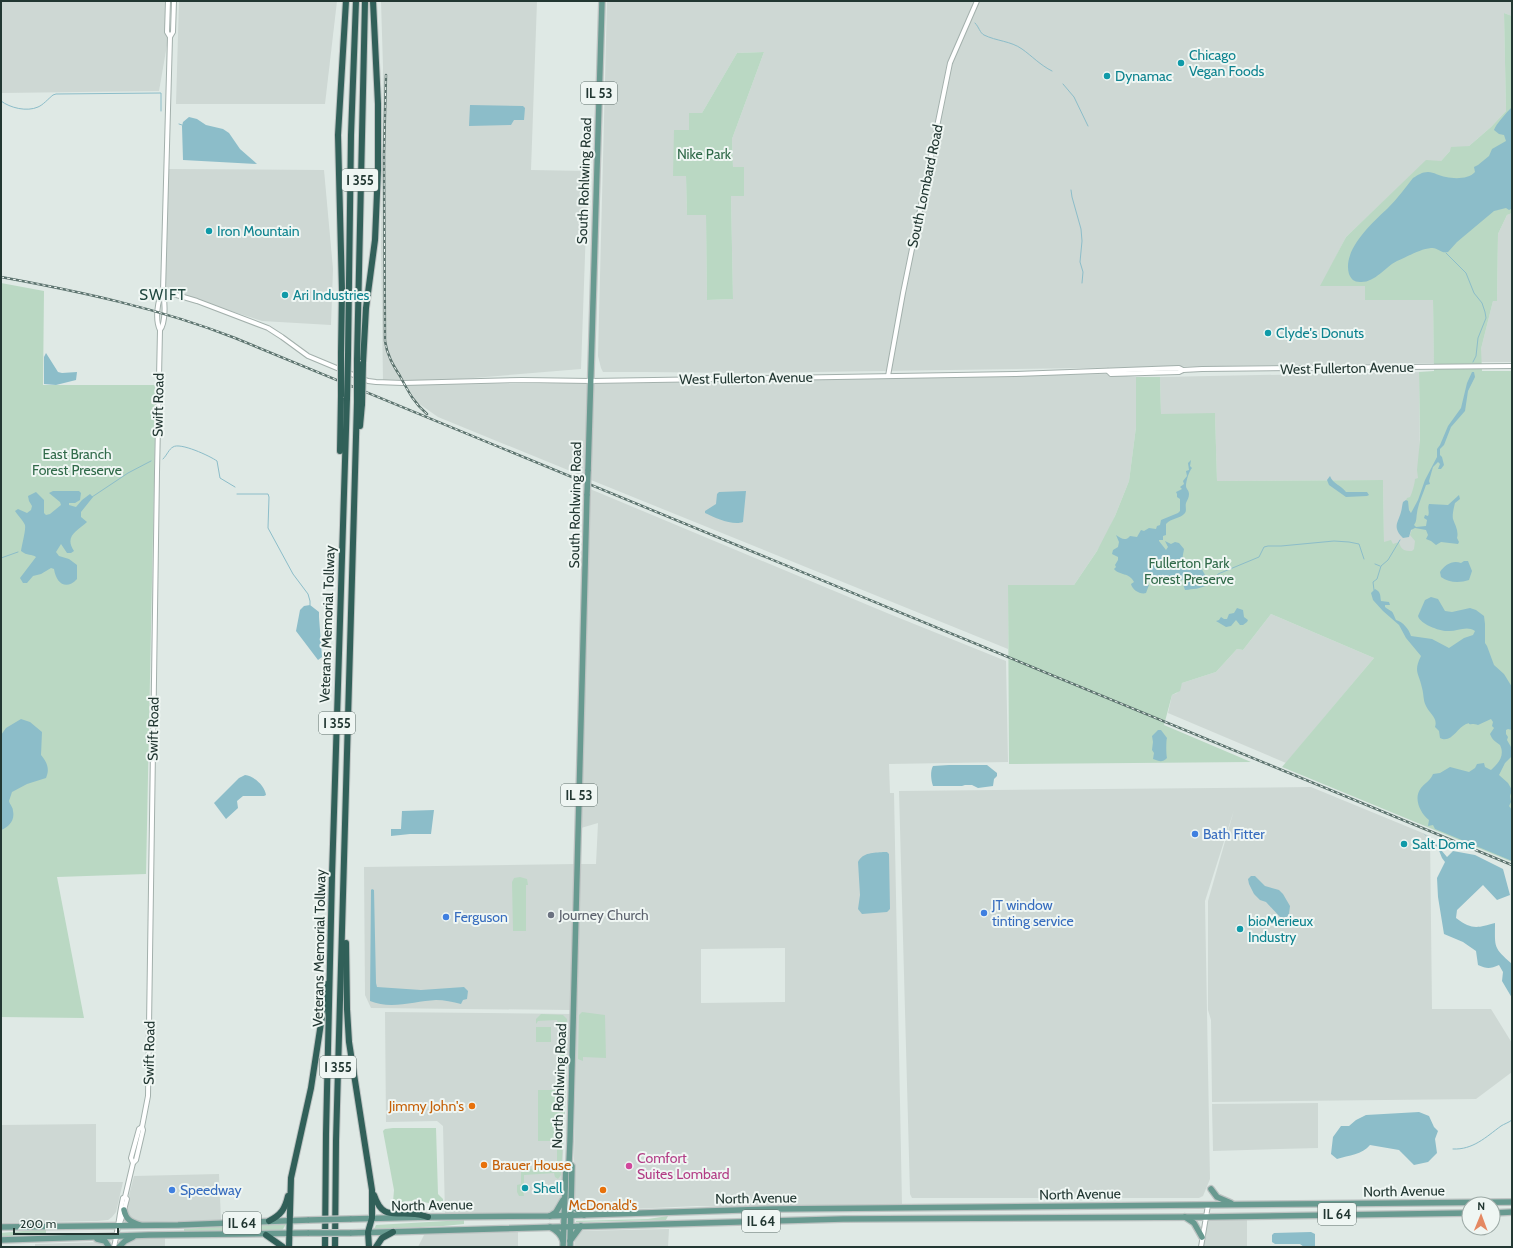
<svg xmlns="http://www.w3.org/2000/svg" width="1513" height="1248" font-family="Cabin,sans-serif">
  <style>
    .built { fill: #ced8d4; fill-rule: evenodd }
    .green { fill: #bad8c3 }
    .water { fill: #8cbdc9 }
    .lines { fill: none; stroke-linecap: round; stroke-linejoin: round }
    .stream { stroke: #8cbdc9; stroke-width: 1 }
    .minor-casing { stroke: #a3b0ac; stroke-width: 6 }
    .major-casing { stroke: #bdc3c2; stroke-width: 8 }
    .highway-casing { stroke: #bdc3c2; stroke-width: 8 }
    .minor { stroke: #fff; stroke-width: 4 }
    .major { stroke: #689a90; stroke-width: 5.5 }
    .highway { stroke: #316059; stroke-width: 6 }
    .rail-casing { stroke: #5c736e; stroke-width: 2.5 }
    .rail { stroke: #eff6f3; stroke-width: 1; stroke-dasharray: 3; stroke-linecap: butt }
    .major-bridge-casing { stroke: #bdc3c2; stroke-width: 8; stroke-linecap: butt }
    .highway-bridge-casing { stroke: #bdc3c2; stroke-width: 8; stroke-linecap: butt }
    .major-bridge { stroke: #689a90; stroke-width: 5.5 }
    .highway-bridge { stroke: #316059; stroke-width: 6 }
    .culture-dot { fill: #0f9aa8; stroke: #eff6f3; stroke-width: 1.5 }
    .shop-dot { fill: #3f7fe0; stroke: #eff6f3; stroke-width: 1.5 }
    .worship-dot { fill: #6b7280; stroke: #eff6f3; stroke-width: 1.5 }
    .food-dot { fill: #e8710a; stroke: #eff6f3; stroke-width: 1.5 }
    .hotel-dot { fill: #d1479c; stroke: #eff6f3; stroke-width: 1.5 }
    .labels { text-anchor: middle; stroke-width: 4; stroke-linejoin: round; paint-order: stroke }
    .shield { fill: #eff6f3; stroke: #60706c; stroke-width: 1 }
    .shield-label { font-size: 13px; font-weight: bold; fill: #223732 }
    .culture-label { font-size: 14px; fill: #0d838f; stroke: #eff6f3; text-anchor: start }
    .park-label { font-size: 14px; fill: #306a49; stroke: #eff6f3 }
    .street-label { font-size: 14px; fill: #223732; stroke: #eff6f3 }
    .shop-label { font-size: 14px; fill: #366cbe; stroke: #eff6f3; text-anchor: start }
    .worship-label { font-size: 14px; fill: #5b616d; stroke: #eff6f3; text-anchor: start }
    .food-label { font-size: 14px; fill: #c56008; stroke: #eff6f3; text-anchor: end }
    .hotel-label { font-size: 14px; fill: #b23c85; stroke: #eff6f3; text-anchor: start }
    .neighbourhood-label { font-size: 15px; letter-spacing: 1px; fill: #20473f; stroke: #eff6f3 }
  </style>
  <rect width="100%" height="100%" fill="#dfe9e5"/>
  <g class="built">
    <path d="M1,1H169L168,39L159,91L1,93Z"/>
    <path d="M179,1H337L325,104H176Z"/>
    <path d="M381,1H537L531,170L588,171L581,369L461,379L383,381L381,247L383,67Z"/>
    <path d="M607,1H1512V16L1504,13L1506,111L1491,127L1469,146L1450,151L1441,161H1426L1346,237L1321,286H1365V300L1433,299L1434,363L742,373L645,372H603L601,368L598,356ZM764,52L732,139L733,167H744V195L731,196L733,299L707,300L706,215H687L686,176L689,130L702,113L737,53Z"/>
    <path d="M167,169L324,170L333,269L331,325L262,321L164,290Z"/>
    <path d="M1512,213V362H1481V349L1493,301H1497L1498,234L1507,215Z"/>
    <path d="M1419,372L1421,551H1384L1383,480L1217,481L1215,414H1161L1160,377Z"/>
    <path d="M1106,374L1136,377V427L1129,481L1115,516L1103,542L1074,585H1008V649L591,480L594,384Z"/>
    <path d="M588,383L585,477L438,417L418,403L406,385Z"/>
    <path d="M590,489L887,613L1006,661L1008,762L889,764L890,793H894L902,1205L772,1209L697,1206L586,1211L582,1210L576,1206L575,1200L574,1158L580,864H596L598,823L581,828ZM785,948V1002L701,1003V949Z"/>
    <path d="M1271,614L1374,658L1286,763L1168,713L1172,695L1177,693L1182,683L1216,672L1237,649L1243,650Z"/>
    <path d="M1311,787L1430,836L1432,1009H1491L1512,1043V1072L1476,1099L1212,1102L1211,1020L1208,1010V901L1234,810L1205,901L1210,1179L1203,1196L1199,1198H912L910,1194L899,791Z"/>
    <path d="M576,864L571,1010L371,1008L365,995L364,867Z"/>
    <path d="M385,1012L572,1014L567,1065L561,1197L560,1205L555,1211L546,1213L445,1215L443,1126L437,1121L386,1122Z"/>
    <path d="M1318,1103V1148L1213,1151L1212,1104Z"/>
    <path d="M96,1124V1182H123L116,1212L112,1217L108,1220L97,1221L1,1223V1125Z"/>
    <path d="M219,1174L221,1220L141,1222L130,1219L126,1211L127,1203L134,1176Z"/>
    <path d="M1207,1218H1247V1247H1202Z"/>
    <path d="M669,1229L668,1247H574L576,1235L579,1231Z"/>
    <path d="M518,1232V1247H418L425,1233Z"/>
    <path d="M165,1236V1247H120L126,1242L136,1238Z"/>
    <path d="M100,1242L104,1243L107,1247H35V1244Z"/>
  </g>
  <g class="green">
    <path d="M1504,13L1512,16V213L1507,215L1498,234L1497,301H1493L1481,349L1482,371H1512V862L1282,767L1374,658L1271,614L1243,650L1237,649L1216,672L1182,683L1180,691L1172,695L1164,725L1251,762L1009,764L1008,585H1074L1097,551L1115,516L1129,481L1136,427V377H1160L1161,414L1215,413L1217,481L1383,480L1384,542L1391,540L1393,544L1399,542C1401,550 1404,551 1412,551L1414,549L1415,541L1410,535L1414,524L1411,513L1409,510L1407,500H1406L1407,498L1410,497C1412,494 1415,482 1415,479L1418,478L1417,470L1420,440L1419,372L1434,371L1433,300H1365V286H1320L1346,237L1426,160L1441,161L1450,151L1451,147L1469,146L1491,127L1506,111Z"/>
    <path d="M764,52L732,139L733,167H744V196H731L733,299L707,300L706,215H687L686,176H673L674,130H689V113H702L737,53Z"/>
    <path d="M1,283L44,291L43,385H156L146,874L57,877L84,1018L1,1017Z"/>
    <path d="M520,877L527,879L528,885H526V931H513L512,882L514,878Z"/>
    <path d="M582,1012L605,1015L606,1058L583,1057V1061L578,1059L579,1015Z"/>
    <path d="M541,1014L563,1015L567,1019L566,1088L561,1175L558,1179L555,1177L554,1173L524,1175V1184H522L524,1196H519L517,1192V1185L521,1184V1169L553,1168V1165H557V1143H554V1141H538V1090H556L557,1057H559L560,1023H558L557,1020L538,1021L536,1024V1019Z"/>
    <rect x="536" y="1027" width="15" height="15"/>
    <path d="M393,1128H436L438,1194L443,1199V1203L433,1204L419,1201H406L400,1204L394,1203L393,1202L394,1190L383,1131L385,1129Z"/>
    <path d="M668,1216L666,1220L576,1222V1221L648,1219Z"/>
    <path d="M464,1220V1224L443,1226L374,1229L376,1225Z"/>
    <path d="M286,1224L282,1231L184,1232V1229L230,1226Z"/>
    <path d="M46,1229V1233L1,1237V1233Z"/>
  </g>
  <g class="water">
    <path d="M470,105L523,106L525,108L524,120H514L511,125L469,126Z"/>
    <path d="M1512,107V204L1511,209L1509,210L1506,208L1494,211L1457,242L1448,252C1441,254 1438,247 1431,248C1420,249 1407,257 1397,261C1385,267 1375,283 1360,282C1354,282 1351,279 1349,274C1342,250 1372,223 1388,208C1397,199 1405,188 1413,178C1418,175 1422,172 1428,172C1434,172 1439,176 1446,177C1455,179 1469,179 1475,172L1474,167L1478,165L1489,156L1492,149L1506,141L1504,135L1499,134L1494,130C1496,124 1507,112 1512,107Z"/>
    <path d="M189,117L197,119L206,125L223,129L229,133L240,149L257,164L183,160L182,126L183,122Z"/>
    <path d="M46,353L58,372L62,373L77,372L76,380L56,385L44,384V357Z"/>
    <path d="M1472,372H1474L1475,377L1468,391L1465,411L1451,427L1444,445L1440,449V455L1442,457L1444,465L1441,469H1438L1440,464L1438,462L1433,467L1429,481L1430,484L1426,485C1423,494 1418,504 1417,513C1416,518 1417,521 1414,525L1416,527L1426,526L1427,520L1424,518L1425,515L1428,516C1430,512 1427,508 1429,504L1448,505L1459,495L1460,499L1455,503C1454,507 1452,515 1453,519C1455,525 1459,531 1457,538L1459,542L1458,544L1441,542L1436,545L1431,541L1426,539L1428,535L1426,530L1415,528L1411,530L1409,537L1403,538C1392,527 1398,523 1401,512C1402,509 1402,505 1403,502L1406,500L1408,501L1409,510L1411,513L1418,500L1425,480L1437,457V449L1440,445L1448,426L1461,408L1467,383Z"/>
    <path d="M1191,460L1190,466L1192,468C1189,471 1186,481 1186,486C1186,489 1189,490 1189,494C1189,498 1187,500 1186,503C1185,507 1187,510 1185,513C1180,519 1171,518 1166,524V535L1163,536V540H1159V541L1166,550L1168,547L1165,541L1171,544L1175,542L1179,543L1184,549C1183,556 1180,562 1188,564L1194,563L1199,564C1202,570 1208,578 1208,585C1199,589 1194,589 1185,590L1183,584L1185,583V580H1174L1172,583L1167,584L1168,582L1167,577L1158,579L1148,574L1146,576V584L1149,585L1146,593C1141,595 1132,590 1131,584L1134,582C1129,572 1120,576 1114,569L1116,567L1115,565L1118,560V557L1112,554L1113,550L1118,547L1119,542L1116,535C1121,538 1125,542 1130,536L1137,537L1141,530L1144,531L1149,528L1156,529L1157,526L1160,525L1161,520L1178,513L1180,511V499L1177,497V494L1176,492L1182,489L1180,487L1184,484L1183,481L1187,476L1186,471L1189,470L1188,463Z"/>
    <path d="M1330,476C1333,484 1341,485 1346,492H1367L1369,495L1367,496L1346,497L1329,485L1327,480Z"/>
    <path d="M53,491H79L81,493L80,500L75,503H69V505L76,507L82,500L90,494L93,497L81,512V517L87,522C77,531 64,536 74,551L71,553H67L61,544L56,552L59,556L69,559L77,565V579C66,591 56,583 54,569L51,568L41,574L33,576L27,583H23L20,578L36,557C32,554 27,556 21,551C22,544 26,530 25,525C23,520 18,516 15,511L18,509L27,513L31,510L32,506L29,501L28,496L36,492L44,500V513L46,515L50,514L61,505L60,502L49,493Z"/>
    <path d="M746,491L743,522C733,526 715,518 705,513V511L716,504L717,494L719,492Z"/>
    <path d="M1464,561H1468L1472,571L1469,580C1460,583 1449,583 1441,577L1440,572C1445,565 1452,560 1461,563Z"/>
    <path d="M1375,589C1381,592 1380,595 1381,601L1389,602L1390,605H1385V607C1394,614 1391,608 1396,620C1403,622 1409,629 1411,636L1432,639L1449,648L1464,638L1473,635L1475,631C1466,625 1457,632 1447,631C1439,631 1420,624 1418,616L1425,600L1431,597L1438,599L1445,611L1452,612L1470,608L1476,610L1484,616L1485,624V643L1487,646L1494,665L1504,674L1512,687V730L1508,729L1506,730V734L1508,737L1507,740L1511,747L1512,756L1505,763L1499,775L1508,783L1512,790L1510,796L1511,802L1509,806L1512,810V861L1440,831L1435,829L1433,825L1428,826L1429,820C1420,813 1413,798 1421,788C1425,783 1431,780 1433,774L1440,773L1450,767L1469,772L1475,768L1477,764L1484,763L1485,767L1491,770C1499,763 1505,755 1500,745C1494,740 1493,741 1490,734L1494,728L1492,726L1493,722L1491,719L1478,725C1476,724 1474,724 1472,724C1466,725 1472,722 1466,724C1457,728 1451,744 1440,738L1439,731L1435,727C1438,718 1430,714 1426,706C1423,700 1424,695 1422,688C1419,673 1413,672 1421,656L1406,638L1399,625L1383,611L1373,600L1371,593Z"/>
    <path d="M310,605L319,612V617L322,657L318,660L296,631L300,610L304,606Z"/>
    <path d="M1237,608L1243,610L1244,617L1248,620L1247,622L1243,625H1240L1236,620L1231,626L1226,627L1216,621L1219,620L1221,617L1224,619H1227L1229,614L1234,613Z"/>
    <path d="M21,719L30,722L42,732L41,755C47,762 50,769 46,778L27,784L12,792L9,801C10,805 13,807 13,811C15,820 9,827 1,830V735L6,728Z"/>
    <path d="M1158,730H1161L1167,738C1166,740 1166,755 1167,758C1162,763 1159,761 1153,759L1154,753L1152,750L1153,742L1152,736Z"/>
    <path d="M949,765H987L997,773V776L994,779L993,786L978,788L972,785H965L962,786H933C931,780 930,771 933,766Z"/>
    <path d="M245,775C254,776 265,786 266,795L264,796H243L237,801L238,808L226,819L214,803L239,778Z"/>
    <path d="M434,810L431,834H410L391,836V829H401L402,811Z"/>
    <path d="M1423,833L1436,844L1447,857L1453,851L1475,855L1503,869L1510,895L1497,900L1483,885L1457,910L1456,918C1472,930 1477,928 1495,923C1495,948 1493,947 1512,964V998L1502,981L1503,972L1499,965C1490,969 1487,969 1478,965L1476,951L1463,942L1444,934L1438,897L1437,878L1445,862L1442,858L1438,848Z"/>
    <path d="M883,852H887L889,854L890,909L887,912L862,914L858,909L860,895L858,862C863,852 874,853 883,852Z"/>
    <path d="M1251,876H1255L1265,886L1279,890L1283,894L1290,906L1289,914L1286,918L1280,917L1266,902L1260,900L1254,894L1249,884L1248,879Z"/>
    <path d="M372,889L374,890L376,983L377,987L421,990L464,987L468,991L467,999L463,1000L461,1004C453,1002 444,1000 436,1000C415,1001 391,1010 370,1001L371,890Z"/>
    <path d="M1419,1112L1429,1116L1434,1127L1438,1131L1435,1139L1437,1153L1428,1162L1414,1165L1399,1150L1370,1145C1362,1155 1349,1155 1337,1159L1331,1154L1333,1137L1341,1126H1349L1356,1120L1366,1115Z"/>
    <path d="M1311,1232L1315,1234V1247H1304L1300,1244H1275L1272,1242V1235L1274,1233Z"/>
  </g>
  <g class="lines">
    <g class="stream">
      <path d="M975,23C979,27 980,33 984,35C996,41 1011,41 1022,49C1032,56 1040,65 1052,71"/>
      <path d="M1063,84L1074,97L1088,126"/>
      <path d="M1,101C10,108 27,112 38,107C43,105 48,99 53,95L56,94L161,93V111"/>
      <path d="M179,124L182,125"/>
      <path d="M1071,190L1072,197L1081,229L1082,241L1080,262L1083,272L1082,283"/>
      <path d="M1446,253L1466,273L1474,293L1482,303L1485,312L1486,318L1478,338L1476,356L1473,362"/>
      <path d="M163,459C167,455 169,449 173,447C180,442 210,456 217,461L220,478L235,487"/>
      <path d="M237,494H268L269,497L268,528L293,574L308,594L310,601V605"/>
      <path d="M92,497L128,473L151,461"/>
      <path d="M1,558L18,552"/>
      <path d="M1375,564L1380,566"/>
      <path d="M1208,583L1214,580L1218,574L1259,557L1264,547L1268,546H1281L1334,541L1349,542L1359,544L1364,559"/>
      <path d="M1374,590L1373,582L1377,579L1381,566L1388,560L1400,540"/>
      <path d="M1453,1149C1473,1150 1486,1137 1501,1126C1504,1124 1508,1123 1512,1120"/>
    </g>
    <defs>
      <g id="minor">
        <path d="M168,1L167,32L170,37"/>
        <path d="M163,291L197,301L268,328L282,337L308,356L368,381L376,382L403,383L522,380L591,381L1015,374L1179,368L1183,370"/>
        <path d="M160,330C166,323 165,301 163,291L170,37L173,32L174,1"/>
        <path d="M1108,371L1111,374L1179,372L1183,370L1202,369L1512,366"/>
        <path d="M888,376L903,293L950,63L977,1"/>
        <path d="M133,1163L131,1158L139,1129L142,1127"/>
        <path d="M118,1227C123,1218 124,1209 127,1199L125,1197"/>
        <path d="M114,1247C118,1231 119,1215 123,1198L125,1197L133,1163L136,1160L143,1130L142,1127L148,1096L157,472L160,330C155,320 157,301 163,291"/>
        <path d="M1201,1247L1208,1205"/>
      </g>
      <g id="major">
        <path d="M588,471L602,1"/>
        <path d="M1211,1189L1217,1197L1231,1203"/>
        <path d="M571,1201L575,1208L584,1215"/>
        <path d="M124,1210C126,1220 131,1222 140,1225"/>
        <path d="M1493,1213L1512,1212"/>
        <path d="M550,1216L556,1212L563,1200"/>
        <path d="M1185,1217L1194,1223L1202,1237"/>
        <path d="M350,1219L428,1217L548,1216L774,1209L1512,1202"/>
        <path d="M1,1227L178,1225L309,1220"/>
        <path d="M550,1227C556,1230 561,1234 563,1241"/>
        <path d="M350,1233L843,1219L1206,1217L1469,1213"/>
        <path d="M97,1239L105,1241L109,1247"/>
        <path d="M1,1240L149,1235L309,1233"/>
        <path d="M570,1241L581,1226"/>
        <path d="M119,1247L125,1241L133,1237"/>
        <path d="M563,1247L566,1166L569,1163"/>
        <path d="M570,1247L572,1166L569,1163L570,1141L587,494"/>
      </g>
      <g id="highway">
        <path d="M341,353L342,291L338,135L346,1"/>
        <path d="M348,356L351,135L356,1"/>
        <path d="M357,360L365,1"/>
        <path d="M363,363L366,308L375,240L378,170V104L373,1"/>
        <path d="M360,426L362,404"/>
        <path d="M340,451L341,396"/>
        <path d="M346,943L347,1009L349,1042L372,1190V1218L368,1232L369,1247"/>
        <path d="M374,1195C383,1221 394,1211 415,1214C419,1214 424,1216 428,1217"/>
        <path d="M269,1221C281,1215 285,1209 288,1196"/>
        <path d="M266,1235L283,1247"/>
        <path d="M289,1247L291,1178L311,1088L327,984"/>
        <path d="M325,1247L326,1134L332,876L347,398"/>
        <path d="M335,1247L336,1141L357,402"/>
        <path d="M376,1247L382,1238L393,1232"/>
      </g>
    </defs>
    <use href="#minor" class="minor-casing"/>
    <use href="#major" class="major-casing"/>
    <use href="#highway" class="highway-casing"/>
    <use href="#minor" class="minor"/>
    <use href="#major" class="major"/>
    <use href="#highway" class="highway"/>
    <defs>
      <g id="rail">
        <path d="M386,75L384,154L385,341C387,355 393,365 400,376C408,391 414,403 427,414"/>
        <path d="M1,277C82,292 158,308 235,338L1512,865"/>
      </g>
    </defs>
    <use href="#rail" class="rail-casing"/>
    <use href="#rail" class="rail"/>
    <defs>
      <g id="major-bridge">
        <path d="M587,494L588,471"/>
        <path d="M309,1220L350,1219"/>
        <path d="M309,1233H350"/>
      </g>
      <g id="highway-bridge">
        <path d="M341,396V353"/>
        <path d="M347,398L348,356"/>
        <path d="M357,402V360"/>
        <path d="M362,404L363,363"/>
      </g>
    </defs>
    <use href="#major-bridge" class="major-bridge-casing"/>
    <use href="#highway-bridge" class="highway-bridge-casing"/>
    <use href="#major-bridge" class="major-bridge"/>
    <use href="#highway-bridge" class="highway-bridge"/>
  </g>
  <g class="culture-dot">
    <circle cx="1181" cy="63" r="4"/>
    <circle cx="1107" cy="76" r="4"/>
    <circle cx="209" cy="231" r="4"/>
    <circle cx="285" cy="295" r="4"/>
    <circle cx="1268" cy="333" r="4"/>
    <circle cx="1404" cy="844" r="4"/>
    <circle cx="1240" cy="929" r="4"/>
    <circle cx="525" cy="1188" r="4"/>
  </g>
  <g class="shop-dot">
    <circle cx="1195" cy="834" r="4"/>
    <circle cx="984" cy="913" r="4"/>
    <circle cx="446" cy="917" r="4"/>
    <circle cx="172" cy="1190" r="4"/>
  </g>
  <circle class="worship-dot" cx="551" cy="915" r="4"/>
  <g class="food-dot">
    <circle cx="472" cy="1106" r="4"/>
    <circle cx="484" cy="1165" r="4"/>
    <circle cx="603" cy="1190" r="4"/>
  </g>
  <circle class="hotel-dot" cx="629" cy="1166" r="4"/>
  <g class="labels">
    <g class="shield">
      <rect x="581" y="82" width="36" height="22" rx="3"/>
      <rect x="342" y="169" width="36" height="22" rx="3"/>
      <rect x="319" y="712" width="36" height="22" rx="3"/>
      <rect x="561" y="784" width="36" height="22" rx="3"/>
      <rect x="320" y="1056" width="36" height="22" rx="3"/>
      <rect x="1318" y="1203" width="38" height="22" rx="3"/>
      <rect x="742" y="1210" width="38" height="22" rx="3"/>
      <rect x="223" y="1212" width="38" height="22" rx="3"/>
    </g>
    <g class="shield-label">
      <text x="599" y="98">IL 53</text>
      <text x="360" y="185">I 355</text>
      <text x="337" y="728">I 355</text>
      <text x="579" y="800">IL 53</text>
      <text x="338" y="1072">I 355</text>
      <text x="1337" y="1219">IL 64</text>
      <text x="761" y="1226">IL 64</text>
      <text x="242" y="1228">IL 64</text>
    </g>
    <g class="culture-label">
      <text x="1189" y="60">Chicago<tspan x="1189" dy="16">Vegan Foods</tspan></text>
      <text x="1115" y="81">Dynamac</text>
      <text x="217" y="236">Iron Mountain</text>
      <text x="293" y="300">Ari Industries</text>
      <text x="1276" y="338">Clyde's Donuts</text>
      <text x="1412" y="849">Salt Dome</text>
      <text x="1248" y="926">bioMerieux<tspan x="1248" dy="16">Industry</tspan></text>
      <text x="533" y="1193">Shell</text>
    </g>
    <g class="park-label">
      <text x="704" y="159">Nike Park</text>
      <text x="77" y="459">East Branch<tspan x="77" dy="16">Forest Preserve</tspan></text>
      <text x="1189" y="568">Fullerton Park<tspan x="1189" dy="16">Forest Preserve</tspan></text>
    </g>
    <g class="street-label">
      <text transform="translate(584 181) rotate(-88)" y="5">South Rohlwing Road</text>
      <text transform="translate(925 186) rotate(-78)" y="5">South Lombard Road</text>
      <text transform="translate(1347 368) rotate(-1)" y="5">West Fullerton Avenue</text>
      <text transform="translate(746 378) rotate(-1)" y="5">West Fullerton Avenue</text>
      <text transform="translate(158 405) rotate(-89)" y="5">Swift Road</text>
      <text transform="translate(575 505) rotate(-89)" y="5">South Rohlwing Road</text>
      <text transform="translate(327 624) rotate(-88)" y="5">Veterans Memorial Tollway</text>
      <text transform="translate(153 729) rotate(-89)" y="5">Swift Road</text>
      <text transform="translate(319 948) rotate(-89)" y="5">Veterans Memorial Tollway</text>
      <text transform="translate(149 1053) rotate(-89)" y="5">Swift Road</text>
      <text transform="translate(559 1086) rotate(-88)" y="5">North Rohlwing Road</text>
      <text transform="translate(1404 1191) rotate(-1)" y="5">North Avenue</text>
      <text transform="translate(1080 1194) rotate(-1)" y="5">North Avenue</text>
      <text transform="translate(756 1198) rotate(-1)" y="5">North Avenue</text>
      <text transform="translate(432 1205) rotate(-1)" y="5">North Avenue</text>
    </g>
    <g class="shop-label">
      <text x="1203" y="839">Bath Fitter</text>
      <text x="992" y="910">JT window<tspan x="992" dy="16">tinting service</tspan></text>
      <text x="454" y="922">Ferguson</text>
      <text x="180" y="1195">Speedway</text>
    </g>
    <g class="worship-label">
      <text x="559" y="920">Journey Church</text>
    </g>
    <g class="food-label">
      <text x="464" y="1111">Jimmy John's</text>
      <text x="492" y="1170" text-anchor="start">Brauer House</text>
      <text x="603" y="1210" text-anchor="middle">McDonald's</text>
    </g>
    <g class="hotel-label">
      <text x="637" y="1163">Comfort<tspan x="637" dy="16">Suites Lombard</tspan></text>
    </g>
    <g class="neighbourhood-label">
      <text x="163" y="300">SWIFT</text>
    </g>
  </g>
  <rect width="1513" height="1248" fill="none" stroke="#223732" stroke-width="4"/>
  <g transform="translate(1481 1216) rotate(1)"><circle r="19" fill="#eff6f3" stroke="#9daaa6"/>
  <path d="M0-3L7 15L0 10L-7 15Z" fill="#e48862"/>
  <text y="-6" font-size="11" font-weight="bold" text-anchor="middle" fill="#223732">N</text>
  </g>
  <path d="M14 1228v6h104v-6" fill="none" stroke="#223732" stroke-width="2"/>
  <text x="20" y="1228" font-size="12" fill="#223732" stroke="#eff6f3" stroke-width="3" paint-order="stroke">200 m</text>
</svg>
